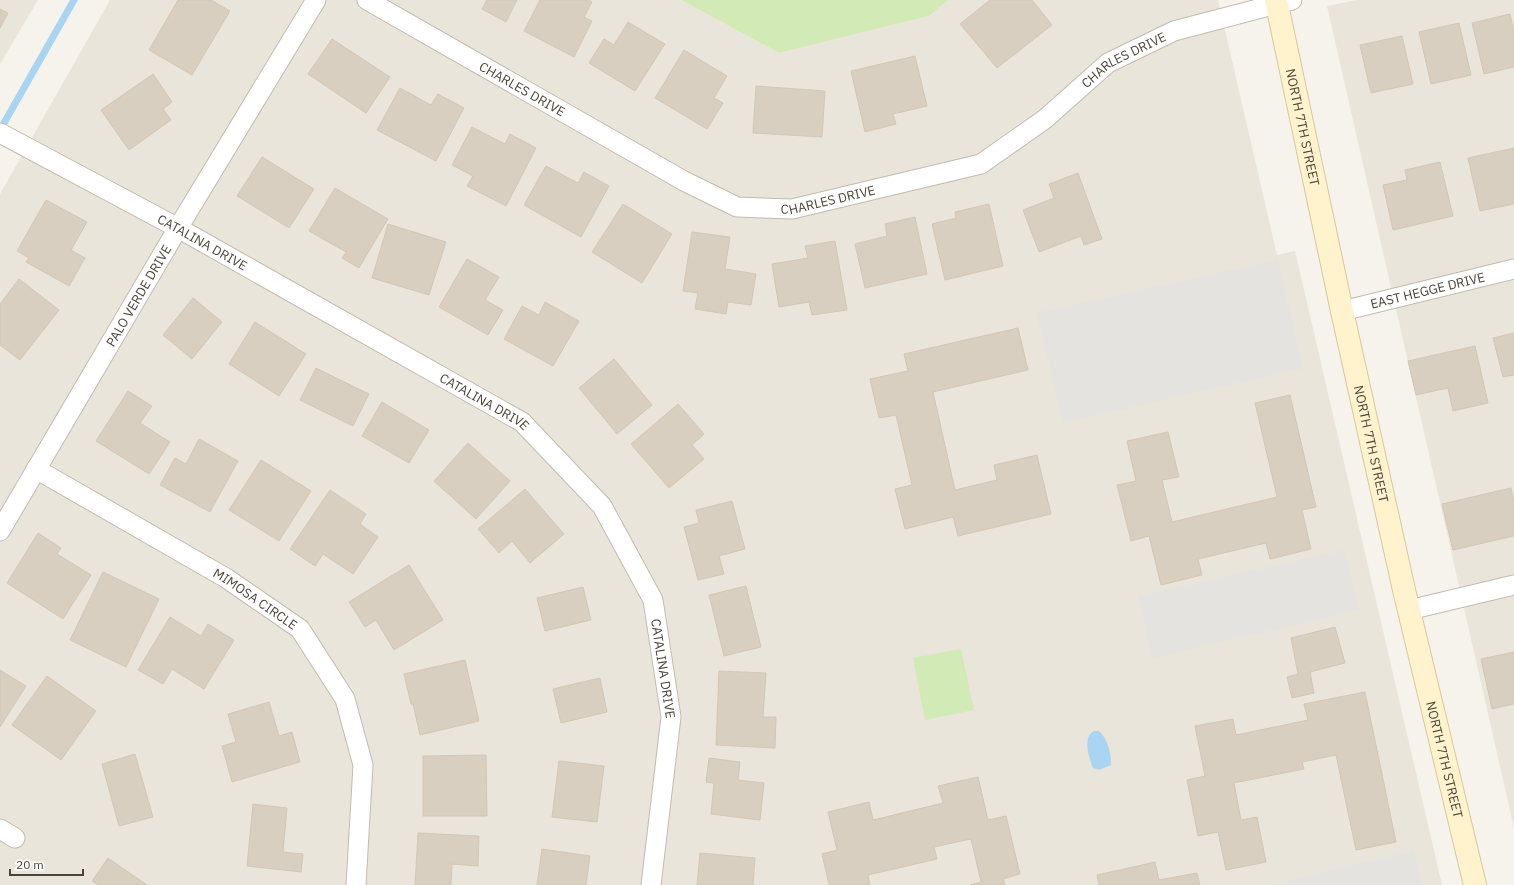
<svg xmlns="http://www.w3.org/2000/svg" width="1514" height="885" font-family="'IBM Plex Sans',sans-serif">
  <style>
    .residential { fill: #eae5da }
    .green { fill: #d2eab5 }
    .parking { fill: #e5e3e0 }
    .water { fill: #a9d4f2 }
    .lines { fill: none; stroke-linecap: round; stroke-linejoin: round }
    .stream { stroke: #a9d4f2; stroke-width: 7 }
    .building { fill: #d8cfc1; stroke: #d3c7b4 }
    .minor-casing { stroke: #c2bbae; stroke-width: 21 }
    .secondary-casing { stroke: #d6c79b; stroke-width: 24 }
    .minor { stroke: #fff; stroke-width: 19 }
    .secondary { stroke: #fff3cd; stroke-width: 22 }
    .labels { text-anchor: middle; stroke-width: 3.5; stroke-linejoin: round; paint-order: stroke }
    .street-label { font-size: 13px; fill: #4b4439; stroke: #fff }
  </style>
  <rect width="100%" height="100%" fill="#f6f3ec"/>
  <g class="residential">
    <path d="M0,0H38L0,64Z"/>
    <path d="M110,0H681L779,53L929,16L948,0H1218L1277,255L1295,251L1442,885H0V194Z"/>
    <path d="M1357,0H1514V828L1327,6Z"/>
  </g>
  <g class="green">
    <path d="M681,0H948L929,16L779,53Z"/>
    <path d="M961,649L974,710L925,720L913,658Z"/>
  </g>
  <g class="parking">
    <path d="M1278,260L1303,368L1063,423L1036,313Z"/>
    <path d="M1345,550L1359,610L1152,658L1138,596Z"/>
    <path d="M1414,851L1422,885H1269Z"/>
  </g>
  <path class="water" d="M1094,731H1099C1108,739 1111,753 1111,765L1099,770L1093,768C1089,758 1082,737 1094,731Z"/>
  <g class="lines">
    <path class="stream" d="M0,130L74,0"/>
  </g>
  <g class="building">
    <path d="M178,0H211L230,11L192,75L149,50Z"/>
    <path d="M487,0H517L506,22L482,9Z"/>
    <path d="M540,0H588L592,2L584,17L592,21L574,57L524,31Z"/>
    <path d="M990,0H1032L1052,25L997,68L960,24Z"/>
    <path d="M0,9L8,13L0,28Z"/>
    <path d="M1510,14L1514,32V67L1484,74L1472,23Z"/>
    <path d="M628,22L665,44L635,91L589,63L604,39L614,45Z"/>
    <path d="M1459,23L1471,75L1431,84L1419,32Z"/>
    <path d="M1402,36L1413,84L1371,93L1360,45Z"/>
    <path d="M332,39L390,77L366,113L308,74Z"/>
    <path d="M684,50L727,76L714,98L723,103L707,129L655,98Z"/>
    <path d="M915,56L927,106L893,114L896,124L865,132L851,71Z"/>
    <path d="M153,74L172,102L163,109L171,120L129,150L101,110Z"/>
    <path d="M756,86L825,91L822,137L753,133Z"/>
    <path d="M400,88L431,105L438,94L464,108L436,161L377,130Z"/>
    <path d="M472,127L505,144L510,134L536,148L506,206L467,186L473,176L452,165Z"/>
    <path d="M1514,148V204L1480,211L1468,158Z"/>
    <path d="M262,157L314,189L289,228L237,196Z"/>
    <path d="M1440,162L1453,216L1393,230L1383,185L1407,180L1405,170Z"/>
    <path d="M546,166L578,183L584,172L609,186L581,237L524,205Z"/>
    <path d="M1078,173L1102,239L1084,245L1081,236L1039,252L1023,210L1054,198L1049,184Z"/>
    <path d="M335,188L388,219L359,268L342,258L346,252L309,231Z"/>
    <path d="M46,200L87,222L71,250L85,258L69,286L26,262L29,258L17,251Z"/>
    <path d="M623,204L672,234L642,283L592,252Z"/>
    <path d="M989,204L1003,266L945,280L932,224L956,218L955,212Z"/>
    <path d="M915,217L927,274L865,288L855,244L887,236L885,224Z"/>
    <path d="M388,224L446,242L429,295L372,278Z"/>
    <path d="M692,232L730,237L725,269L756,274L751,305L728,302L726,314L695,309L698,293L683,291Z"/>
    <path d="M835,241L847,310L812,315L809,302L779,307L772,264L808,258L805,246Z"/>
    <path d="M467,259L499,277L485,300L503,310L488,335L439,307Z"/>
    <path d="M19,279L59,310L20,360L0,345V304Z"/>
    <path d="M193,298L222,322L192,359L163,335Z"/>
    <path d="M545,302L579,321L553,366L504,339L522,306L539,315Z"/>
    <path d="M255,322L306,354L279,396L229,364Z"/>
    <path d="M1018,328L1028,370L933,392L955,490L997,480L994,465L1037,455L1051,514L958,536L953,517L905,529L895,489L912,485L896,415L879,418L870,379L908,371L904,354Z"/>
    <path d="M1514,333V375L1503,377L1493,338Z"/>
    <path d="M1475,346L1488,403L1453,411L1448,388L1416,395L1408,361Z"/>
    <path d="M614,359L652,405L617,434L579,388Z"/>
    <path d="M316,368L369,394L353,426L300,400Z"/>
    <path d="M128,391L152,406L140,423L170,442L149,474L96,441Z"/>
    <path d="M1290,395L1316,507L1302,510L1311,549L1270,559L1266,543L1198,559L1202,575L1161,585L1149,536L1131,541L1117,485L1136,481L1127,441L1168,432L1179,477L1162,480L1172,522L1277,497L1255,403Z"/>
    <path d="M382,402L429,430L409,463L362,436Z"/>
    <path d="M678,404L704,434L692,445L704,459L669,488L631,444Z"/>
    <path d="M199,439L238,461L210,512L160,485L175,458L186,464Z"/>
    <path d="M468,443L510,481L476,519L434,481Z"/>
    <path d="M261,460L311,491L279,541L229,510Z"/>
    <path d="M1511,488L1514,502V536L1453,550L1442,504Z"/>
    <path d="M525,489L564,534L530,563L512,541L499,553L478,529Z"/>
    <path d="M330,490L366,514L360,524L378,537L353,574L323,554L315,566L290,549Z"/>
    <path d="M732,501L745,549L719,556L724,574L698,580L684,527L699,523L696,510Z"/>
    <path d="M38,533L61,548L57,554L91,575L63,619L7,583Z"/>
    <path d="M409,565L443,620L394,650L376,620L365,627L349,602Z"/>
    <path d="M103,572L159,599L126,667L70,640Z"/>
    <path d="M746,586L761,647L724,656L709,595Z"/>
    <path d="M583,587L591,620L545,631L537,598Z"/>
    <path d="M170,617L201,636L208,624L234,640L204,689L172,669L163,684L138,670Z"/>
    <path d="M1335,627L1345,663L1310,672L1314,693L1292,698L1287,677L1298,674L1291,638Z"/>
    <path d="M1514,652V704L1492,709L1481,659Z"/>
    <path d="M465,660L479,721L420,735L413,704H411L404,674Z"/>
    <path d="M0,670L26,686L0,727Z"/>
    <path d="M719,671L766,673L763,717H776L775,748L716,745Z"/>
    <path d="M47,676L96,711L61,760L12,725Z"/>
    <path d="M600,678L607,712L561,723L553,689Z"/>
    <path d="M1365,692L1396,842L1356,850L1336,755L1302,762L1304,769L1234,783L1241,820L1257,817L1266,862L1226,870L1218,832L1198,836L1187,780L1205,776L1195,726L1233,719L1236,735L1308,720L1304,704Z"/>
    <path d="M269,702L279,736L292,732L300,762L232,782L222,746L236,742L228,714Z"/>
    <path d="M135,754L153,817L119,826L102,764Z"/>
    <path d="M486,755L487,816H423V756Z"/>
    <path d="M709,758L740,762L738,780L764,783L760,820L711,814L714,783L706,782Z"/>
    <path d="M559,761L604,766L597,822L552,817Z"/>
    <path d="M978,777L988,820L1006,816L1020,874L1003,879L1005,885H970L981,882L971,839L934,847L937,859L868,875L870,885H829L822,854L837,850L828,812L869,802L873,820L943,803L938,786Z"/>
    <path d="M253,804L287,808L283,852L303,854L301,872L247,866Z"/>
    <path d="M418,833L479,836L478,866L452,864L451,885H415Z"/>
    <path d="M542,849L590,856L586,885H537Z"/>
    <path d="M700,853L755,858L753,885H697Z"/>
    <path d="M108,858L147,885H98L92,881Z"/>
    <path d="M1155,862L1159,880L1197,873L1200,885H1099L1097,875Z"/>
  </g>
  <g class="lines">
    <defs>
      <g id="minor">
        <path id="s1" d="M367,0L684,181L737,207L792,209L981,164L1045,119L1108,63L1174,31L1292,0"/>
        <path id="s2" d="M0,133L178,228L522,422L602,506L653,600L671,717L651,885"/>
        <path id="s3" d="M1342,311L1514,269"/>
        <path id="s4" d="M36,469L226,578L300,629L345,699L363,765L356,885"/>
        <path id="s5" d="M0,531L178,228L316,0"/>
        <path d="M1409,610L1514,585"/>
        <path d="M0,829L15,838"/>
      </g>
      <g id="secondary">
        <path id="s6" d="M1276,0L1342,311L1404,590L1475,885"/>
      </g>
    </defs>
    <use href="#minor" class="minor-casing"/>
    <use href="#secondary" class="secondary-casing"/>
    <use href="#minor" class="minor"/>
    <use href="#secondary" class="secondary"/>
  </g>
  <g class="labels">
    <g class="street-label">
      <text dy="5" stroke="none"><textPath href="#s1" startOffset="851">CHARLES DRIVE</textPath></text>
      <text dy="5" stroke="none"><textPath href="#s1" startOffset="179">CHARLES DRIVE</textPath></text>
      <text dy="5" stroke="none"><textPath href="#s6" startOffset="130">NORTH 7TH STREET</textPath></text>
      <text dy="5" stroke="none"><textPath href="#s1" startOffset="516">CHARLES DRIVE</textPath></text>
      <text dy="5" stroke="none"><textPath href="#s2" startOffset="230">CATALINA DRIVE</textPath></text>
      <text dy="5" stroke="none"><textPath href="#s3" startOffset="88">EAST HEGGE DRIVE</textPath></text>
      <text dy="5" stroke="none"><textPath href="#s5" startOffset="273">PALO VERDE DRIVE</textPath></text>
      <text dy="5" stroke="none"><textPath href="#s2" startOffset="554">CATALINA DRIVE</textPath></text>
      <text dy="5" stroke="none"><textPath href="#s6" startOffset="454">NORTH 7TH STREET</textPath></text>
      <text dy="5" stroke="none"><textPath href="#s4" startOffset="255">MIMOSA CIRCLE</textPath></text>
      <text dy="5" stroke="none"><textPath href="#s2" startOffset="889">CATALINA DRIVE</textPath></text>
      <text dy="5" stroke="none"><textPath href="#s6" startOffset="778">NORTH 7TH STREET</textPath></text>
    </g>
  </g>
  <path d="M10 869v6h73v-6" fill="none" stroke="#4b4439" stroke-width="2"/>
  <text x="16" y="869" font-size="12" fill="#4b4439" stroke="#ffffff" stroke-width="3" paint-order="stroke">20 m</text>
</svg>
